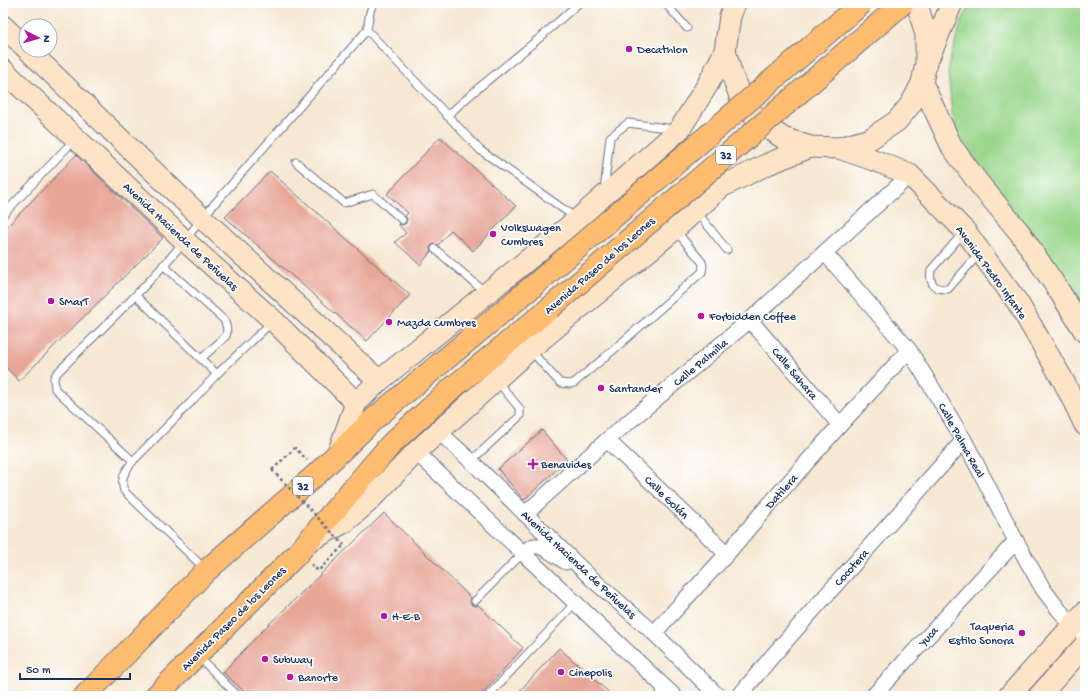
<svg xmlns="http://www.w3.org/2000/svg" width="1088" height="699" font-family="'Gochi Hand',sans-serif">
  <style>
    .green { fill: #9ad78c; stroke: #5a8375 }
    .building { fill: #e8a697 }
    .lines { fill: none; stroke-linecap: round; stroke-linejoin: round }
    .lane-casing { stroke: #687087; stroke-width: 9 }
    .street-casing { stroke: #687087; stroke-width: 17 }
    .secondary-casing { stroke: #687087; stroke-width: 23 }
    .primary-casing { stroke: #687087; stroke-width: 24 }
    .path { stroke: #687087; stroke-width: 2.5; stroke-dasharray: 3 3; stroke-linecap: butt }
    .lane { stroke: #fff; stroke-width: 7 }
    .street { stroke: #fff; stroke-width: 15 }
    .secondary { stroke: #fee4c6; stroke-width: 21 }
    .primary { stroke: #fdbc70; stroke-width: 22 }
    .primary-bridge-casing { stroke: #687087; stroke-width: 24; stroke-linecap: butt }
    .path-bridge { stroke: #687087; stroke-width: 2.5; stroke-dasharray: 3 3; stroke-linecap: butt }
    .primary-bridge { stroke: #fdbc70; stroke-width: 22 }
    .poi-dot { fill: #b5179e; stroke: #fff; stroke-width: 1.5 }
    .labels { text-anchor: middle; stroke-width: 3.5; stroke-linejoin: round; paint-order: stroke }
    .shield { fill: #fff; stroke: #5f6d8e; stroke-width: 1 }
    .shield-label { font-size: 11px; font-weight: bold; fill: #1b2f5e }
    .poi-label { font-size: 12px; fill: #1b2f5e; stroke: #fff; text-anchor: start }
    .street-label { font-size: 12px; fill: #1b2f5e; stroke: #fff }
  </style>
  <rect width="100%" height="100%" fill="#fff"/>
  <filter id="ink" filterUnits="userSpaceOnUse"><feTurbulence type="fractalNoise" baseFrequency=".025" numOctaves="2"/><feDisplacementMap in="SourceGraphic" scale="8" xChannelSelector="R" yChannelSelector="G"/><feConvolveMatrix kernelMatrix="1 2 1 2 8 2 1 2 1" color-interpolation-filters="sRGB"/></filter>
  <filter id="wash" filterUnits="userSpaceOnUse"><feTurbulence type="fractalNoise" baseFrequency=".012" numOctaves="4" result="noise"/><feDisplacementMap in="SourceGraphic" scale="16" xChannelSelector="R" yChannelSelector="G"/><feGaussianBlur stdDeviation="0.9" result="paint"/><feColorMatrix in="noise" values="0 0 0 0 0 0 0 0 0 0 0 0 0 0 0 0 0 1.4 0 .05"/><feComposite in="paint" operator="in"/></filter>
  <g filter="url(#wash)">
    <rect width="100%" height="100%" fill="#f6e8d3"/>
    <path class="green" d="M971,3H1085V310L1066,277L1001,195L971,154L958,133L952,114L948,73L951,56L962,20Z"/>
    <g id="blocks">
      <g class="building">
        <path d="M440,137L516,206L473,251L451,230L438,245L434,244L432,245L430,248L431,252L420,265L395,242L406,233L399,225V224L403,225L406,223L407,219L405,216L408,213L387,194Z"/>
        <path d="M76,155L163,238L19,381L3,364V231Z"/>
        <path d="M270,171L410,295L367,341L225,217Z"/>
        <path d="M542,430L567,460L524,500L498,469Z"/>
        <path d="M384,513L471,598L470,602L472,605L476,606L478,605L523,648L480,696H249L223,672L262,631Z"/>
        <path d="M559,648L613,696H515Z"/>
      </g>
    </g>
  </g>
  <g filter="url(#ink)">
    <use href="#blocks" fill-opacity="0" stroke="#687087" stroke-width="1"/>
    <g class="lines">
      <defs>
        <g id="lane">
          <path d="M665,3L687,28"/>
          <path d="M367,30L480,150L576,218"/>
          <path d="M447,116L476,90L542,36L579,3"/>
          <path d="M296,162L344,203L373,194L402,220"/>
          <path d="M604,191L610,137L628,123L674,129"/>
          <path d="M697,212L727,250"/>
          <path d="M3,215L74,140"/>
          <path d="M964,232L931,270C929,284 934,290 948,289L979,254"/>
          <path d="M435,249L485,292"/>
          <path d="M163,265L224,320C227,326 228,330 226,336L201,359"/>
          <path d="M136,296L201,359L217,374"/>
          <path d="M273,321L217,374L190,403L133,461L55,389L54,378L56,374C107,323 160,276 202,218L367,30L370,12L373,3"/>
          <path d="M531,351L560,383L569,384L574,383L611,352L702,272L703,266L702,262L676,231"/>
          <path d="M133,461C125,472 120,477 124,491L205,569"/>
          <path d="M471,461L520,416V409L498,382"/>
          <path d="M475,601L523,553"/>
          <path d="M198,656L238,696"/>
          <path d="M488,696L575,603"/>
          <path d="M660,696L661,684"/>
        </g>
        <g id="street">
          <path d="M825,253L909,350L964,440L1016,541L1043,589L1059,610L1073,626L1085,636"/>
          <path d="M750,320L840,425"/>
          <path d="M439,432L471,461L591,578L654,633L718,696"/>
          <path d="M607,440L727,554"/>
          <path d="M416,452L674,696"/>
          <path d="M525,514L607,440L750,320L910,175"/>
          <path d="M523,553C526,551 530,547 534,546C541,544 560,558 566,562"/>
          <path d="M654,633L727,554L759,516L840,425L909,350"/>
          <path d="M739,696L775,653L964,440"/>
          <path d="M873,696L1016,541"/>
        </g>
        <g id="secondary">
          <path d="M735,3L730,16L725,51L731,72L741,99L759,121L783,138L810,147L839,148L870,139L897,121L911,104L922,83L926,63V35L918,7L915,3"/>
          <path d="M3,26L26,48"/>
          <path d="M28,50L202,218L379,381"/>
          <path d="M929,57L952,3"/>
          <path d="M3,70L185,241L274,321L356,403"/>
          <path d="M922,83L952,147L977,181L1020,233L1059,291L1085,332"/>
          <path d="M839,148L879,162L910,175L965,231L1018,303L1063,380L1085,425"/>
          <path d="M338,453L356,403L379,381L578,219L680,129L708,84L725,51"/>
          <path d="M309,541L345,522L369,501L416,452L530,349L675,229L721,187L768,164L810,147"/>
          <path d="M1009,696L1085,612"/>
          <path d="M1039,696L1085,645"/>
        </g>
        <g id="primary">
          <path d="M85,696L206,571L319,472L375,418L532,287"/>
          <path d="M156,696L298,553L392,443L450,390L550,308"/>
        </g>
      </defs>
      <use href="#lane" class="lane-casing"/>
      <use href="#street" class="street-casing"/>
      <use href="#secondary" class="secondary-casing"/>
      <use href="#primary" class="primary-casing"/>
      <g class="path">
        <path d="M272,470L295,448L307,460"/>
        <path d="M311,564L318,571L344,545"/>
      </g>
      <use href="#lane" class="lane"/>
      <use href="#street" class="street"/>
      <use href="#secondary" class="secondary"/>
      <use href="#primary" class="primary"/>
      <defs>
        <g id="primary-bridge">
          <path d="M532,287L862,3"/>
          <path d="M550,308L903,3"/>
        </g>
      </defs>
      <use href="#primary-bridge" class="primary-bridge-casing"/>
      <path class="path-bridge" d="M272,470L344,545"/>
      <use href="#primary-bridge" class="primary-bridge"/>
    </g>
  </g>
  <g class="poi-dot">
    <circle cx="629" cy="49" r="4"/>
    <circle cx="493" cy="234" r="4"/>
    <circle cx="51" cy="301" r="4"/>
    <circle cx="701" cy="316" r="4"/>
    <circle cx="389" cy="322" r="4"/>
    <circle cx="601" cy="388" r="4"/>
    <path d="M531 458h4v4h4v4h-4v4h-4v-4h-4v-4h4z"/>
    <circle cx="384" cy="616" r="4"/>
    <circle cx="1022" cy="633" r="4"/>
    <circle cx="265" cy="659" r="4"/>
    <circle cx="561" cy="672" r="4"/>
    <circle cx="290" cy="677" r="4"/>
  </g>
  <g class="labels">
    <g class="shield">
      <rect x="716" y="146" width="20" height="18" rx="3"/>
      <rect x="293" y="477" width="20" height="18" rx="3"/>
    </g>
    <g class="shield-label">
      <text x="726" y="159">32</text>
      <text x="303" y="490">32</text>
    </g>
    <g class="poi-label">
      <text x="637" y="53">Decathlon</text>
      <text x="501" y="231">Volkswagen<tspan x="501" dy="14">Cumbres</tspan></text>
      <text x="59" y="305">SMarT</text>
      <text x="709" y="320">Forbidden Coffee</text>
      <text x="397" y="326">Mazda Cumbres</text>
      <text x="609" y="392">Santander</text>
      <text x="541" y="468">Benavides</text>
      <text x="392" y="620">H-E-B</text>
      <text x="1014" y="630" text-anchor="end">Taqueria<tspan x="1014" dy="14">Estilo Sonora</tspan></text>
      <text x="273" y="663">Subway</text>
      <text x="569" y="676">Cinepolis</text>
      <text x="298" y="681">Banorte</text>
    </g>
    <g class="street-label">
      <text transform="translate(181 236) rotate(43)" y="4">Avenida Hacienda de Peñuelas</text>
      <text transform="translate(599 265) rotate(-41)" y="4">Avenida Paseo de los Leones</text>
      <text transform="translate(992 272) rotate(54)" y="4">Avenida Pedro Infante</text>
      <text transform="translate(700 362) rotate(-40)" y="4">Calle Palmilla</text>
      <text transform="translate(795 373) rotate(50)" y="4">Calle Sahara</text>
      <text transform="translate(962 440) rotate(61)" y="4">Calle Palma Real</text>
      <text transform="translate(781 491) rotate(-48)" y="4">Datilera</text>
      <text transform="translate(667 497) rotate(44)" y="4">Calle Golán</text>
      <text transform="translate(579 564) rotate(43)" y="4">Avenida Hacienda de Peñuelas</text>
      <text transform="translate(851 567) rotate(-48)" y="4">Cocotera</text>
      <text transform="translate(233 618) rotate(-45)" y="4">Avenida Paseo de los Leones</text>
      <text transform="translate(928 636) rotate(-48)" y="4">Yuca</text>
    </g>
  </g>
  <rect width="1088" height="699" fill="none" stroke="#fff" stroke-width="16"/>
  <g transform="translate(38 38) rotate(96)"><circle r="19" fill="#ffffff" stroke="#a4acbf"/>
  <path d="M0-3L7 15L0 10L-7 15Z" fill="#b5179e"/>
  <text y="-6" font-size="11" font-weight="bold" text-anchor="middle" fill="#1b2f5e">N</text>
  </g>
  <path d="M20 673v6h110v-6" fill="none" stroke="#1b2f5e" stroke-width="2"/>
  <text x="26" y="673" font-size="12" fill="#1b2f5e" stroke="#ffffff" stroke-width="3" paint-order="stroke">50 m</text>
</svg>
